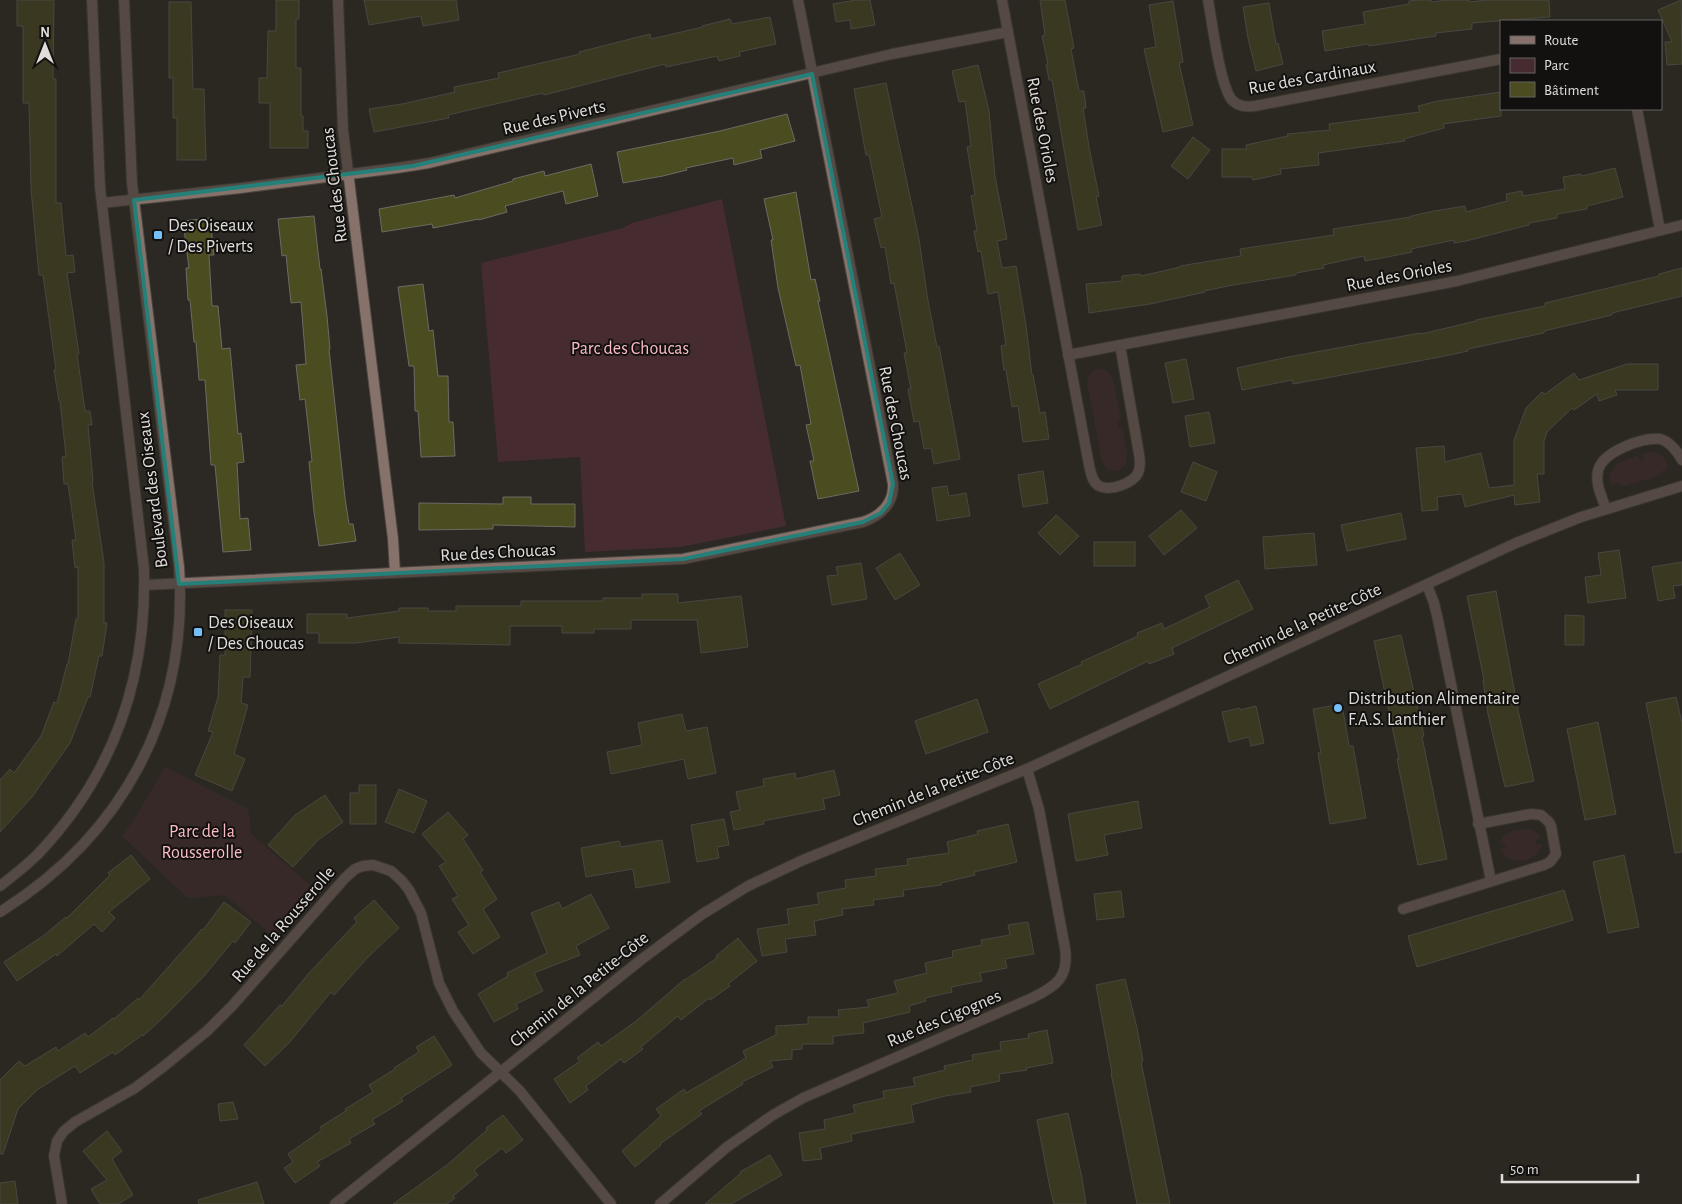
<svg xmlns="http://www.w3.org/2000/svg" width="1682" height="1204" font-family="'Alegreya Sans',sans-serif">
  <style>
    .green { fill: #462c30 }
    .building { fill: #4c4c21; stroke: #6b6b64 }
    .lines { fill: none; stroke-linecap: round; stroke-linejoin: round }
    .minor-casing { stroke: #494540; stroke-width: 12 }
    .tertiary-casing { stroke: #494540; stroke-width: 12 }
    .minor { stroke: #86726a; stroke-width: 10 }
    .tertiary { stroke: #86726a; stroke-width: 10 }
    .marked { fill: none; stroke: #248079; stroke-width: 4; stroke-linejoin: round }
    .poi-dot { fill: #75c0f6; stroke: #13110f; stroke-width: 2 }
    .labels { text-anchor: middle; stroke-width: 4; stroke-linejoin: round; paint-order: stroke }
    .street-label { font-size: 18px; fill: #e0ddda; stroke: #13110f }
    .poi-label { font-size: 18px; fill: #e0ddda; stroke: #13110f; text-anchor: start }
    .park-label { font-size: 18px; fill: #fcbcc4; stroke: #13110f }
  </style>
  <rect width="100%" height="100%" fill="#2c2823"/>
  <g class="green">
    <path d="M722,199L786,526L681,547L585,552L580,457L498,462L481,263L623,228L632,223Z"/>
    <path d="M1097,369C1105,368 1110,372 1113,380L1121,419L1117,421L1118,427H1122L1127,453L1126,464L1119,470H1109L1102,462L1087,381L1092,372Z"/>
    <path d="M1654,452C1663,454 1668,461 1667,471L1663,470L1658,476L1624,486L1616,483L1613,485C1602,469 1625,458 1638,456L1640,461L1644,460L1643,454Z"/>
    <path d="M165,767L248,809L251,834L314,889L273,936L225,895L188,898L122,836L137,815Z"/>
    <path d="M1525,829C1533,829 1537,832 1541,838L1535,840L1536,845L1542,844C1540,861 1508,869 1501,849L1506,848L1504,843L1500,844C1503,831 1514,831 1525,829Z"/>
  </g>
  <g class="building">
    <path d="M17,0H54L53,79H56V203H61L66,256L73,255L75,272L67,273L79,354H77L85,411H90L92,425H88L93,481L92,482L104,563V623H107L102,656H99L90,697H88L70,743L32,797L0,832V780L10,769L14,773L41,736L54,702L57,703L67,664H68L76,619H78V567L75,568L72,540H76L68,484H64L62,457L66,456L60,401H59L54,370H56L43,275H39L31,189L29,103H23V26H17Z"/>
    <path d="M276,0H299V19H296V68H301V116H303V131H308V148H270V103H259V78H267L268,31H276Z"/>
    <path d="M364,0H456L459,20L423,26L421,16L369,25Z"/>
    <path d="M856,0H870L875,25L851,29L850,20L836,22L833,4Z"/>
    <path d="M1040,0H1065L1074,48L1071,49L1079,91H1084L1086,108H1083L1089,147L1099,196L1096,197L1102,225L1078,230L1052,80H1049L1046,64H1048L1042,36L1045,35Z"/>
    <path d="M1417,0H1431V2L1448,0H1469V2L1487,0H1549L1550,17L1472,23V29L1436,33V36L1369,46L1368,44L1325,51L1322,31L1365,24L1363,12L1409,4V1Z"/>
    <path d="M1681,0L1682,64L1667,65L1665,42H1672L1658,10Z"/>
    <path d="M1173,1L1183,62L1179,63L1193,125L1163,132L1144,49L1156,47L1149,5Z"/>
    <path d="M169,2H191L193,89H204L206,160H177V118H173V78H169Z"/>
    <path d="M1269,3L1276,44L1278,43L1283,64L1256,71L1248,38L1243,7Z"/>
    <path d="M770,17L776,44L739,52L740,56L719,61L717,56L666,67L665,64L544,95L543,93L448,115L449,118L374,132L369,109L402,104L455,92L454,87L499,78L498,73L580,54L579,52L650,34L651,39L703,27L702,26L730,19L732,24Z"/>
    <path d="M978,65L989,111L995,176L1007,239L997,241L1002,268L1016,266L1026,325L1032,375H1033L1040,413L1045,412L1049,439L1023,442L1018,406L1012,407L1006,370H1004L1001,346L1006,345L998,292L988,294L981,251L978,252L974,231H977L971,196L975,195L967,147L971,146L965,101L959,102L952,71Z"/>
    <path d="M886,83L919,239L928,301L937,347L939,346L960,459L934,464L931,448L924,449L919,421L914,422L908,389H911L904,353H907L894,283L891,284L885,247L881,248L874,219L882,217L869,155H866L854,89Z"/>
    <path d="M1501,92V116L1443,124L1444,128L1404,139L1405,141L1318,153L1319,165L1280,169L1281,174L1253,180L1252,177H1222V149H1247L1246,145L1288,136L1287,134L1330,130L1329,124L1420,112L1418,106L1438,101Z"/>
    <path d="M787,114L795,141L760,150L762,158L734,165L733,158L686,168L687,170L663,176L623,183L617,152L720,131Z"/>
    <path d="M1193,137L1210,150L1188,179L1171,166Z"/>
    <path d="M591,164L598,196L566,204L563,191L505,206L507,212L479,220V219L433,228L432,224L382,232L379,209L454,195L455,198L513,181V179L544,171L545,176Z"/>
    <path d="M1615,168L1623,197L1587,206V209L1557,214V218L1529,223V225L1466,241L1454,243V240L1411,249L1412,252L1382,258L1365,261L1364,256L1323,265L1324,268L1296,273V275L1233,285L1204,291L1205,292L1150,304L1089,313L1086,284L1122,281V276L1140,274L1141,276L1180,267V266L1241,256L1240,249L1334,235L1333,229L1411,217V216L1434,211L1465,206L1466,212L1507,201L1506,194L1522,191L1523,196L1565,189L1563,177L1581,174L1582,176Z"/>
    <path d="M796,192L811,280L815,279L820,301H818L859,491L818,499L810,461H814L806,425L811,424L800,365L796,366L778,288L771,240H773L764,199Z"/>
    <path d="M314,216L320,269H321L327,316L330,349H329L345,498L349,524H353L356,541L319,546L314,512L309,462L312,461L305,399L300,400L296,365L306,364L301,302L291,303L286,255L282,256L278,219Z"/>
    <path d="M210,218L214,255H209L212,306H218L222,349L230,348L238,434L241,433L244,462L237,463L240,519L248,518L251,550L223,552L215,465H211L205,380H199L196,342H194L190,300H188L186,268H189L183,221Z"/>
    <path d="M1682,268V296L1612,313V315L1544,331V333L1468,349V351L1440,357L1293,384L1292,380L1242,390L1237,368L1288,357L1420,333L1421,334L1476,321V320L1545,306V303L1659,276V274Z"/>
    <path d="M423,284L429,331L433,330L438,376H448L449,422H453L455,456L421,457L418,411H415L414,366H409L398,287Z"/>
    <path d="M1186,359L1194,399L1173,403L1165,363Z"/>
    <path d="M1627,364H1658V390H1615L1617,395L1599,401L1597,394L1574,410L1572,408L1547,432L1544,441V474H1537L1540,502L1515,505L1514,495L1465,507L1462,494L1437,497L1438,510L1422,511L1416,448L1444,446L1445,462L1481,453L1489,488L1514,485V440L1526,408L1542,392L1545,394L1574,373L1579,380Z"/>
    <path d="M1209,412L1215,443L1190,447L1185,416Z"/>
    <path d="M1193,462L1217,472L1206,501L1181,492Z"/>
    <path d="M1043,471L1048,503L1023,507L1018,475Z"/>
    <path d="M947,486L949,496L966,493L970,516L937,521L932,488Z"/>
    <path d="M503,497H531V504H575V527L493,525V529L419,530V503L503,504Z"/>
    <path d="M1181,510L1197,528L1164,555L1149,536Z"/>
    <path d="M1401,513L1406,539L1347,551L1341,525Z"/>
    <path d="M1056,515L1079,536L1060,555L1038,533Z"/>
    <path d="M1314,533L1317,565L1265,569L1263,537Z"/>
    <rect x="1094" y="542" width="41" height="24"/>
    <path d="M1619,550L1626,598L1588,603L1585,577L1601,575L1598,553Z"/>
    <path d="M900,553L920,585L895,600L876,568Z"/>
    <path d="M1682,562V585L1673,586L1675,598L1658,601L1652,567Z"/>
    <path d="M861,563L867,599L832,605L827,576L838,575L836,567Z"/>
    <path d="M1238,580L1253,609L1172,648L1174,654L1149,664L1148,661L1050,709L1038,684L1082,664L1081,662L1138,636L1137,633L1162,623L1164,629L1210,607L1205,596Z"/>
    <path d="M1496,591L1518,710L1534,781L1505,787L1488,714L1483,680H1484L1467,596Z"/>
    <path d="M642,594H678V603L741,596L748,647L701,653L697,620H631V629H594V633H562V626H510V645L399,643V637L356,643H319V633H307V614H347V618L399,611V608H428V611H456V606H521V601H603V598H642Z"/>
    <path d="M225,610H252L250,677H243L241,703L248,705L234,754L245,759L232,791L195,775L213,732L208,731L218,697L220,655H225Z"/>
    <path d="M1565,615L1584,616V645H1565Z"/>
    <path d="M1401,635L1424,736L1422,737L1447,859L1418,865L1397,759H1399L1374,641Z"/>
    <path d="M1676,697L1682,723V852L1675,853L1646,703Z"/>
    <path d="M977,699L988,732L926,754L915,721Z"/>
    <path d="M1342,704L1349,746H1353L1366,818L1330,824L1318,753H1321L1313,709Z"/>
    <path d="M1256,706L1264,743L1251,746L1249,737L1229,742L1222,712L1240,708V710Z"/>
    <path d="M682,714L686,731L707,727L716,773L688,779L684,759L611,774L607,752L642,745L638,723Z"/>
    <path d="M1598,722L1616,814L1585,820L1567,729Z"/>
    <path d="M834,770L840,795L823,799L825,809L763,821L764,824L734,830L730,812L740,810L736,792L764,786L763,779L795,773L796,779Z"/>
    <path d="M359,785H376V824H350V793H359Z"/>
    <path d="M399,789L427,801L414,833L385,822Z"/>
    <path d="M325,795L343,822L318,840L293,867L268,845L295,815Z"/>
    <path d="M1138,801L1142,828L1104,835L1108,855L1076,861L1068,814Z"/>
    <path d="M448,812L468,835L463,839L483,870L480,872L497,899L483,909L500,937L473,954L458,932L469,925L452,899L458,896L439,866L446,862L422,834Z"/>
    <path d="M724,819L729,845L717,847L719,858L697,862L691,825Z"/>
    <path d="M1008,824L1017,862L974,872L975,875L941,883V885L903,890L904,896L873,900L874,905L842,909L843,915L814,921L816,935L785,939L787,952L762,956L757,929L789,924L787,909L819,904L817,893L846,888L845,880L876,876L875,869L908,865L907,859L949,853L947,842L978,834L977,831Z"/>
    <path d="M662,840L670,882L636,888L633,869L586,877L581,848L619,841L621,847Z"/>
    <path d="M131,855L150,879L109,912L115,918L102,932L94,924L57,956L56,954L17,981L4,962L43,936L66,917L67,918L110,875L108,873Z"/>
    <path d="M1624,855L1639,927L1608,933L1593,862Z"/>
    <path d="M1564,890L1573,920L1417,967L1408,936Z"/>
    <path d="M1121,891L1124,917L1097,920L1094,894Z"/>
    <path d="M591,894L609,928L576,946L580,955L534,973L543,991L516,1004L518,1009L494,1022L478,994L508,976L507,973L547,953L531,913L559,902L562,909Z"/>
    <path d="M374,900L399,928L369,956L334,995L331,992L289,1043L265,1066L244,1045L280,1005L282,1006L309,973L357,922L354,918Z"/>
    <path d="M224,902L251,922L235,943L233,941L204,976L165,1016L143,1036L142,1035L115,1055L113,1052L80,1073L75,1066L37,1090L18,1109L3,1154H0V1080L19,1061L25,1066L56,1047L58,1051L85,1033L88,1037L113,1018L114,1019L138,998L139,1000L202,929L203,930Z"/>
    <path d="M1028,922L1034,954L1005,959L1007,968L980,973L982,981L951,987L952,992L925,998L926,1001L909,1006L910,1012L863,1023L864,1033L833,1036V1044H802V1049L792,1050V1059L770,1061L773,1067L742,1082L743,1084L699,1111L702,1114L660,1144L661,1145L635,1167L622,1151L661,1116L656,1109L684,1089L686,1093L746,1058L743,1051L776,1035V1026L808,1024V1017H839L838,1010L869,1007L867,1000L898,993L894,981L927,973L925,963L953,957L952,951L982,945L981,940L1010,935L1008,925Z"/>
    <path d="M738,938L757,961L728,984L730,986L710,1000L709,998L681,1020L678,1016L641,1047L643,1049L624,1063L621,1059L586,1086L588,1090L570,1103L554,1079L580,1061L577,1058L598,1042L601,1046L635,1022L685,979V980L717,958L716,956Z"/>
    <path d="M1125,979L1137,1028L1143,1061L1141,1062L1170,1204H1137L1111,1073H1112L1096,985Z"/>
    <path d="M1047,1030L1053,1063L1026,1068L1027,1070L999,1074L1000,1081L970,1087L971,1092L945,1096L911,1105L914,1122L851,1134L852,1141L820,1148L822,1159L803,1161L799,1133L825,1129L824,1120L855,1113L853,1105L884,1098L883,1091L915,1086L913,1078L945,1070L944,1066L973,1060L972,1055L1001,1050L1000,1042L1029,1038L1028,1034Z"/>
    <path d="M434,1036L452,1065L401,1098L403,1101L372,1120L375,1124L349,1139L351,1143L317,1162L320,1166L295,1183L284,1168L293,1162L288,1154L322,1130L320,1127L346,1111L345,1109L373,1092L369,1085L395,1069L394,1068L419,1052L416,1047Z"/>
    <path d="M233,1102L238,1119L220,1121L218,1104Z"/>
    <path d="M1068,1113L1082,1178L1086,1204H1054L1050,1188L1037,1120Z"/>
    <path d="M503,1115L523,1140L506,1153L502,1148L474,1170L478,1175L453,1196L455,1198L447,1204H393L447,1165L487,1130L486,1128Z"/>
    <path d="M107,1131L122,1151L112,1159L133,1195L118,1204H100L91,1189L107,1180L83,1151Z"/>
    <path d="M770,1155L782,1175L731,1204H705L741,1173L740,1172Z"/>
    <path d="M15,1181L18,1204H0V1183Z"/>
    <path d="M257,1182L264,1204H199L198,1200Z"/>
  </g>
  <g class="lines">
    <defs>
      <g id="minor">
        <path d="M338,0L343,130L393,539L395,573"/>
        <path d="M1002,0L1089,465C1091,473 1092,482 1099,486C1110,492 1133,483 1138,473C1141,467 1140,460 1139,454L1120,345"/>
        <path d="M1208,0C1212,20 1220,89 1233,101C1239,107 1247,107 1255,106L1501,59"/>
        <path d="M1637,109L1660,230"/>
        <path d="M102,203L241,188L397,168L429,163L892,54L1008,32"/>
        <path d="M1068,355L1457,281L1682,225"/>
        <path d="M1606,509C1602,497 1595,484 1598,471C1602,452 1642,437 1660,439C1669,441 1678,452 1682,460"/>
        <path d="M145,585L683,559L863,522C880,516 894,504 893,484L798,0"/>
        <path d="M1427,585L1434,603L1438,620L1491,881"/>
        <path d="M1403,909L1544,865L1550,862L1556,854L1551,826L1549,822L1541,815L1531,814L1478,824"/>
        <path d="M62,1204L54,1156L57,1141L64,1131L75,1122L135,1088L163,1067L207,1031L233,1005L345,878L355,869L363,866L373,865L391,871L402,881L409,890L421,913L439,983L453,1011L481,1053L519,1090L611,1204"/>
        <path d="M660,1204L727,1147L773,1115L803,1098L1032,998C1057,986 1069,977 1065,948L1039,809L1027,769"/>
      </g>
      <g id="tertiary">
        <path d="M0,886C13,876 26,866 38,854C114,774 147,678 144,569L100,187L92,0"/>
        <path d="M0,912C123,835 189,713 179,567L132,183L124,0"/>
        <path d="M335,1204L642,959L701,915L748,886L803,860L1027,769L1516,543L1581,517L1682,486"/>
      </g>
    </defs>
    <use href="#minor" class="minor-casing"/>
    <use href="#tertiary" class="tertiary-casing"/>
    <use href="#minor" class="minor"/>
    <use href="#tertiary" class="tertiary"/>
  </g>
  <path d="M0 0H1682V1204H0ZM812,74L893,484L889,503L881,513L863,522L683,559L179,584L134,200L413,166Z" fill="#2c2823" fill-opacity=".55" fill-rule="evenodd"/>
  <path class="marked" d="M812,74L893,484L889,503L881,513L863,522L683,559L179,584L134,200L413,166Z"/>
  <g class="poi-dot">
    <rect x="153" y="230" width="10" height="10" rx="2.5"/>
    <rect x="193" y="627" width="10" height="10" rx="2.5"/>
    <circle cx="1338" cy="708" r="5"/>
  </g>
  <g class="labels">
    <g class="street-label">
      <text transform="translate(1312 77) rotate(-10)" y="6">Rue des Cardinaux</text>
      <text transform="translate(554 117) rotate(-13)" y="6">Rue des Piverts</text>
      <text transform="translate(1043 130) rotate(79)" y="6">Rue des Orioles</text>
      <text transform="translate(334 185) rotate(-97)" y="6">Rue des Choucas</text>
      <text transform="translate(1399 275) rotate(-11)" y="6">Rue des Orioles</text>
      <text transform="translate(896 423) rotate(79)" y="6">Rue des Choucas</text>
      <text transform="translate(152 490) rotate(-97)" y="6">Boulevard des Oiseaux</text>
      <text transform="translate(498 552) rotate(-3)" y="6">Rue des Choucas</text>
      <text transform="translate(1302 624) rotate(-25)" y="6">Chemin de la Petite-Côte</text>
      <text transform="translate(933 789) rotate(-22)" y="6">Chemin de la Petite-Côte</text>
      <text transform="translate(283 924) rotate(-49)" y="6">Rue de la Rousserolle</text>
      <text transform="translate(579 989) rotate(-39)" y="6">Chemin de la Petite-Côte</text>
      <text transform="translate(944 1018) rotate(-23)" y="6">Rue des Cigognes</text>
    </g>
    <g class="poi-label">
      <text x="168" y="231">Des Oiseaux<tspan x="168" dy="21">/ Des Piverts</tspan></text>
      <text x="208" y="628">Des Oiseaux<tspan x="208" dy="21">/ Des Choucas</tspan></text>
      <text x="1348" y="704">Distribution Alimentaire<tspan x="1348" dy="21">F.A.S. Lanthier</tspan></text>
    </g>
    <g class="park-label">
      <text x="630" y="354">Parc des Choucas</text>
      <text x="202" y="837">Parc de la<tspan x="202" dy="21">Rousserolle</tspan></text>
    </g>
  </g>
  <rect x="1500" y="20" width="162" height="90" fill="#13110f" stroke="#656360"/>
  <rect x="1510" y="36" width="25" height="8" fill="#86726a" stroke="#656360"/>
  <text x="1544" y="45" font-size="15" fill="#e0ddda">Route</text>
  <rect x="1510" y="58" width="25" height="15" fill="#462c30" stroke="#656360"/>
  <text x="1544" y="70" font-size="15" fill="#e0ddda">Parc</text>
  <rect x="1510" y="82" width="25" height="15" fill="#4c4c21" stroke="#656360"/>
  <text x="1544" y="95" font-size="15" fill="#e0ddda">Bâtiment</text>
  <g transform="translate(45 45)" stroke="#13110f" stroke-width="4" paint-order="stroke">
  <path d="M0-4L9 19L0 12L-9 19Z" fill="#e0ddda"/>
  <text y="-8" font-size="14" font-weight="bold" text-anchor="middle" fill="#e0ddda">N</text>
  </g>
  <path d="M1502 1174v8h136v-8" fill="none" stroke="#e0ddda" stroke-width="2.5"/>
  <text x="1510" y="1174" font-size="15" fill="#e0ddda" stroke="#13110f" stroke-width="4" paint-order="stroke">50 m</text>
</svg>
